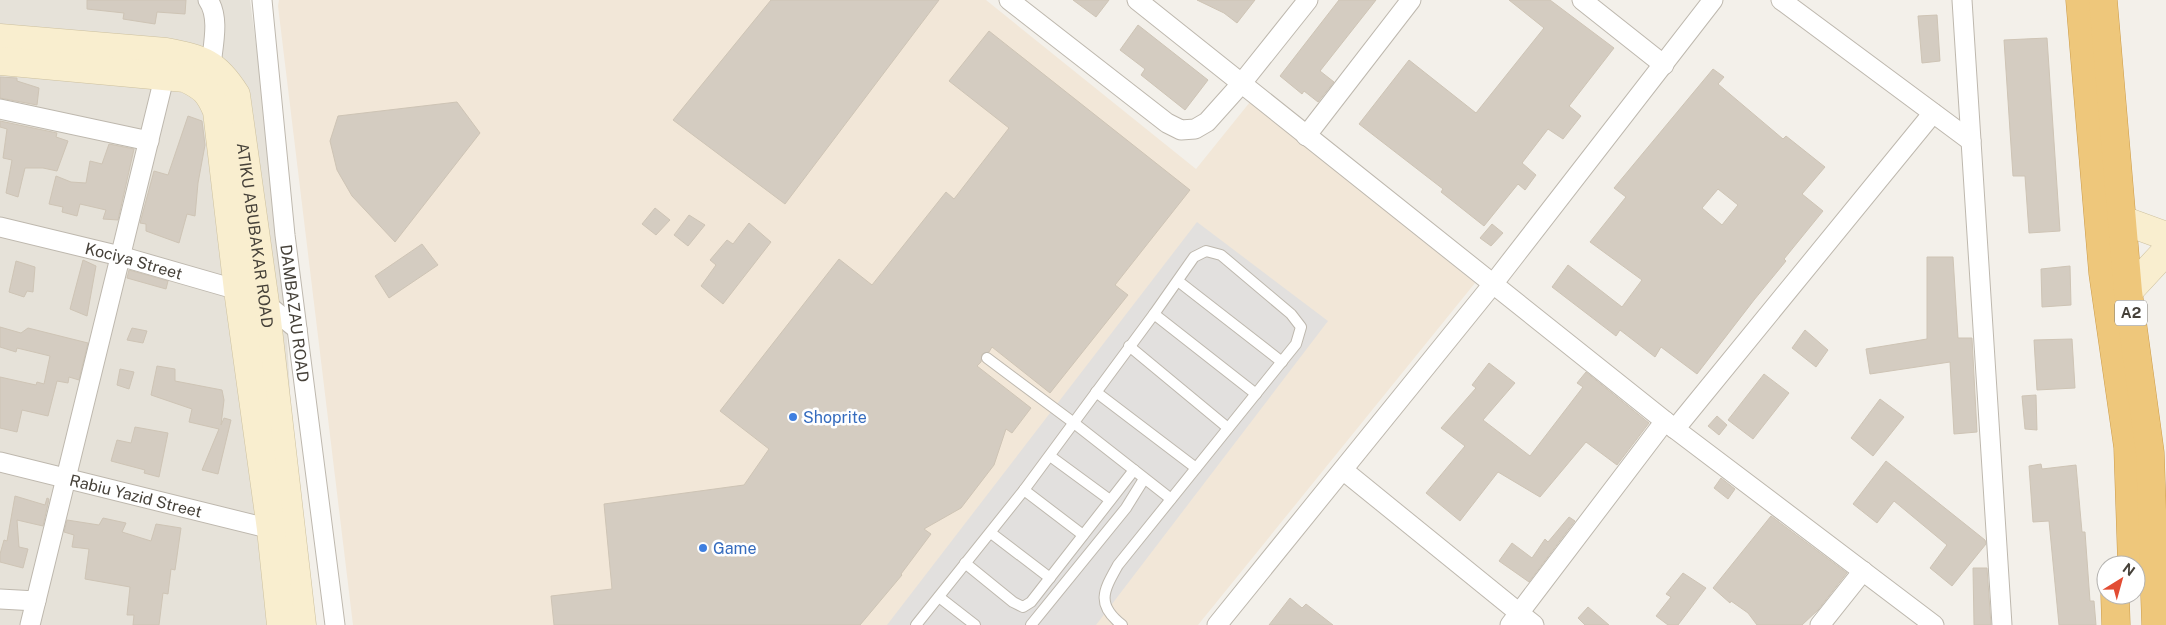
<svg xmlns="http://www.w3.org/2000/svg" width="2166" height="625" font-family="'Public Sans',sans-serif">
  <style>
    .residential { fill: #e6e2d9 }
    .commercial { fill: #f2e7d8 }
    .parking { fill: #e2e0de }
    .building { fill: #d4ccc1; stroke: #cec4b5; fill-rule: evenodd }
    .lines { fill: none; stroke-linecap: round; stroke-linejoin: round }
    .lane-casing { stroke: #beb8ae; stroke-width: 12 }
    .street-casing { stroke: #beb8ae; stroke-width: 21 }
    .secondary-casing { stroke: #cdc19f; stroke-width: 29 }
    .highway-casing { stroke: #cc9c4b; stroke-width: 29 }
    .lane { stroke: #fff; stroke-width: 10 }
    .street { stroke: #fff; stroke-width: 19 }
    .secondary { stroke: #f9eecf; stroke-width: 28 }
    .highway { stroke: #eec77b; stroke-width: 28 }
    .shop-dot { fill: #3f7fe0; stroke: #fff; stroke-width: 2 }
    .labels { text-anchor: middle; stroke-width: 5; stroke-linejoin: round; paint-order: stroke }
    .shield { fill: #fff; stroke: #7e7a74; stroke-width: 1 }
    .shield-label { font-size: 15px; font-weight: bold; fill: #464139 }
    .street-label { font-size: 16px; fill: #464139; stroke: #fff }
    .shop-label { font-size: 16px; fill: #366cbe; stroke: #fff; text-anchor: start }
  </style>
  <rect width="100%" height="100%" fill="#f3f0ea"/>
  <path class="residential" d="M0,0H250L281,231L303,625H0Z"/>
  <path class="commercial" d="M279,0H986L1196,169L1250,102L1475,283L1198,625H353L278,6Z"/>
  <path class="parking" d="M1197,222L1328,321L1096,625H887Z"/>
  <g class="building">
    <path d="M87,0H186L185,14L157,12L155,24L123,19L124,13L87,9Z"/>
    <path d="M771,0H939L785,204L673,120Z"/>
    <path d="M1073,0H1109L1096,17Z"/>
    <path d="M1197,0H1255L1237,23L1224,13Z"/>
    <path d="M1339,0H1376L1320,71L1334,82L1318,102L1304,91L1302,94L1280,76Z"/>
    <path d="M1509,0H1550L1614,48L1569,106L1581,116L1563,139L1548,129L1522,163L1536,175L1525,190L1518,184L1484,226L1441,192L1443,189L1359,124L1409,60L1476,113L1544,28Z"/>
    <path d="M1937,15L1940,61L1922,63L1918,16Z"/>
    <path d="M1138,25L1208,80L1185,110L1141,75L1145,69L1120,50Z"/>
    <path d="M989,31L1190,190L1115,285L1128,295L1050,393L992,347L989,352L982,354L981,362L977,366L1031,408L1012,433L1006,429L994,465L961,508L924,529L931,534L901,574L902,575L860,625H554L551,596L612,589L604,504L744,485L769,449L720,411L839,259L872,285L946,192L954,199L1009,128L949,81Z"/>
    <path d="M2047,38L2060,231L2029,233L2025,176H2013L2004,40Z"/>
    <path d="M1713,69L1724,77L1718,84L1783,139L1786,136L1825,167L1802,194L1823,211L1784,259L1786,261L1754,300L1697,374L1661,347L1655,357L1620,330L1616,336L1552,287L1568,265L1622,307L1642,280L1590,242L1626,197L1614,188ZM1718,189L1738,205L1722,225L1702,208Z"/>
    <path d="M0,77L17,78V81L39,88L37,105L0,98Z"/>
    <path d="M457,102L480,133L395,242L352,196L337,170L330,141L338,116Z"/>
    <path d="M188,116L202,121L205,145L198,183L195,216L187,214L179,243L146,231V224L140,223L154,171L168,175Z"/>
    <path d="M0,121L57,133L56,137L68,141L57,171L43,168H25L18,197L6,193L12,160L3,158L7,129L0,127Z"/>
    <path d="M109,144L134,149L118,220L103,219L106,210L80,204L77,216L62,212L63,207L49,204L56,176L71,182L86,183L90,161L102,164Z"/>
    <path d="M655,208L670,220L656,235L642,224Z"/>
    <path d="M689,215L705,225L688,246L674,235Z"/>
    <path d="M749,223L771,242L723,304L701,286L716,265L710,260L727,240L733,244Z"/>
    <path d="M1492,224L1503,233L1491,246L1480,238Z"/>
    <path d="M422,244L438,265L389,298L375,276Z"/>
    <path d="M1927,257H1953L1958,338H1972L1977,432L1954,434L1950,362L1870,374L1866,349L1927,339Z"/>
    <path d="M83,260L96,266L87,316L70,309Z"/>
    <path d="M16,261L35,267L33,292L27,291L24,297L9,292Z"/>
    <path d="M2070,266L2071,305L2042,307L2041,269Z"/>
    <path d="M129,270L168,281L166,289L127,278Z"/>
    <path d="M0,327L21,333L28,328L88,343L79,380L69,377L68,383L57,381L48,416L22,410L17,432L0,428V377L36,385L37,382L44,384L50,356L17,348L16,352L0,347Z"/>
    <path d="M132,328L147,331L143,343L127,340Z"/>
    <path d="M1805,330L1828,350L1816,367L1792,348Z"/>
    <path d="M2072,339L2075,388L2037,390L2034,340Z"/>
    <path d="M1489,363L1515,383L1483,420L1530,456L1583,387L1577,383L1586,372L1649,423L1617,465L1586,442L1540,497L1498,472L1460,521L1426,493L1465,446L1441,428L1476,388L1472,385Z"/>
    <path d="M157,366L175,369V381L222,390L224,400L221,425L224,418L231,420L218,474L202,470L219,429L189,422L192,409L151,395Z"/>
    <path d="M120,369L134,372L129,389L117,385Z"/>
    <path d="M1764,374L1789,393L1753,439L1728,420Z"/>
    <path d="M2036,395L2037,430L2025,429L2022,396Z"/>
    <path d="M1880,399L1904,417L1873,456L1851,438Z"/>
    <path d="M1717,416L1727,425L1719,435L1708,426Z"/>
    <path d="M135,427L168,433L159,477L144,473L145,470L111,461L117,440L131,443Z"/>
    <path d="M1886,461L1985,540L1986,544L1952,586L1930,568L1947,545L1894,501L1877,523L1853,504Z"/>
    <path d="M2041,464L2042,469L2076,465L2082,532H2085L2090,601H2094L2096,625H2059L2049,521L2033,522L2029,466Z"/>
    <path d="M1721,478L1735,489L1728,499L1714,488Z"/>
    <path d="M15,496L45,505L47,498L49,499L43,526L17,520L19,547L28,549L23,568L0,562V554L4,540L7,541Z"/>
    <path d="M1771,516L1847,573L1818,610L1802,625H1757L1748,613L1731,601L1730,603L1713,588Z"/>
    <path d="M1569,517L1575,521L1529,582L1499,561L1512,543L1532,558L1545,539L1548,542Z"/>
    <path d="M103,518L126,523L122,532L151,541L156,524L181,528L175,570L171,569L168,594L163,593L159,625H133L134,615H127L130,587L85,579L89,549L72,547L74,535L64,532L67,520L99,525Z"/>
    <path d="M1973,568H1987L1991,625H1974Z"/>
    <path d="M1683,573L1706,588L1678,625H1668L1656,616L1671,597L1666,594Z"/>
    <path d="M1290,598L1302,608L1306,604L1333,625H1269Z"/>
    <path d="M1588,607L1609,625H1585L1578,618Z"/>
  </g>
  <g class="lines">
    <defs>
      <g id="lane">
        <path d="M1178,281L1282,362"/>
        <path d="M1154,314L1256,394"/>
        <path d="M1129,346L1228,428"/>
        <path d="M987,358L1074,423L1171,499"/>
        <path d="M1096,392L1196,468"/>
        <path d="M1050,456L1110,500"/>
        <path d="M1024,490L1083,535"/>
        <path d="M991,533L1050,578"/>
        <path d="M965,563L1013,602L1023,607L1031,602L1134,470"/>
        <path d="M939,597L975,625"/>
        <path d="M916,625L1024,490L1154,314L1194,257L1206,251L1221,255L1291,314L1301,327L1296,344L1118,565C1104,590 1095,604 1122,625"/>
        <path d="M1031,625L1126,508L1144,479"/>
      </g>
      <g id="street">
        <path d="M208,0C220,17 213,45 211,65"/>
        <path id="s1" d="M262,0L285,235L335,625"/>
        <path d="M1009,0L1167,123L1181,130L1195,129L1207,122L1241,84L1308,0"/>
        <path d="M1137,0L1675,429L1934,625"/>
        <path d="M1582,0L1664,65"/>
        <path d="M1781,0L1971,141"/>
        <path d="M1962,0L2002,625"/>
        <path d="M0,109L149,141"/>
        <path d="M1306,136L1411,0"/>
        <path id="s2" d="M0,227L120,256L238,290L265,303L297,329"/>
        <path d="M1675,429L1933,113"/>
        <path id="s3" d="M0,462L271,529"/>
        <path d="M1343,470L1534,625"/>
        <path d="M0,599L36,601"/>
        <path d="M30,625L165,74"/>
        <path d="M1217,625L1493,284L1713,0"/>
        <path d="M1510,625L1665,421"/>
        <path d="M1820,625L1863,571"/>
      </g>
      <g id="secondary">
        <path id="s4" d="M0,38L166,52C203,59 216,63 236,95L265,303L302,625"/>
        <path d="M0,61L185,78C204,87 209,92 217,111L238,290L271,529L281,625"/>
        <path d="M2122,220L2166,236"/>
        <path d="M2128,292L2166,251"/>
      </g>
      <g id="highway">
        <path d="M2080,0L2103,273L2128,447L2132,565"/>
        <path d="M2103,0L2128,292L2150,453L2156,625"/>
        <path d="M2115,595L2116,625"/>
      </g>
    </defs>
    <use href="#lane" class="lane-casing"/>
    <use href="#street" class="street-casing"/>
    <use href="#secondary" class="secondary-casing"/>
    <use href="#highway" class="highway-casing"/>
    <use href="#lane" class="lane"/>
    <use href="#street" class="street"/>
    <use href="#secondary" class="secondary"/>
    <use href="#highway" class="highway"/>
  </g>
  <g class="shop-dot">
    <circle cx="793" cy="417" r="5"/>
    <circle cx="703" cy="548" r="5"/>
  </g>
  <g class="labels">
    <rect class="shield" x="2115" y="300.5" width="32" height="25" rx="4"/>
    <g class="shield-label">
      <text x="2131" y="318">A2</text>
    </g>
    <g class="street-label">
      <text dy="6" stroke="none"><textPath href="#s4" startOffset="394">ATIKU ABUBAKAR ROAD</textPath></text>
      <text dy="6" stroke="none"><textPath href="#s2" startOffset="138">Kociya Street</textPath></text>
      <text dy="6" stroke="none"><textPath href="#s1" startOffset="315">DAMBAZAU ROAD</textPath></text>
      <text dy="6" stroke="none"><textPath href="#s3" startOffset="140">Rabiu Yazid Street</textPath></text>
    </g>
    <g class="shop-label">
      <text x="803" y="423">Shoprite</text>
      <text x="713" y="554">Game</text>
    </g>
  </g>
  <g transform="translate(2121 580) rotate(37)"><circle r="24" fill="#ffffff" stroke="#b5b3b0"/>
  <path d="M0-4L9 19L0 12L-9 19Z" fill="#e24c33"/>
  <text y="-8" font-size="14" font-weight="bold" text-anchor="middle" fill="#464139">N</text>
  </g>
</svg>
